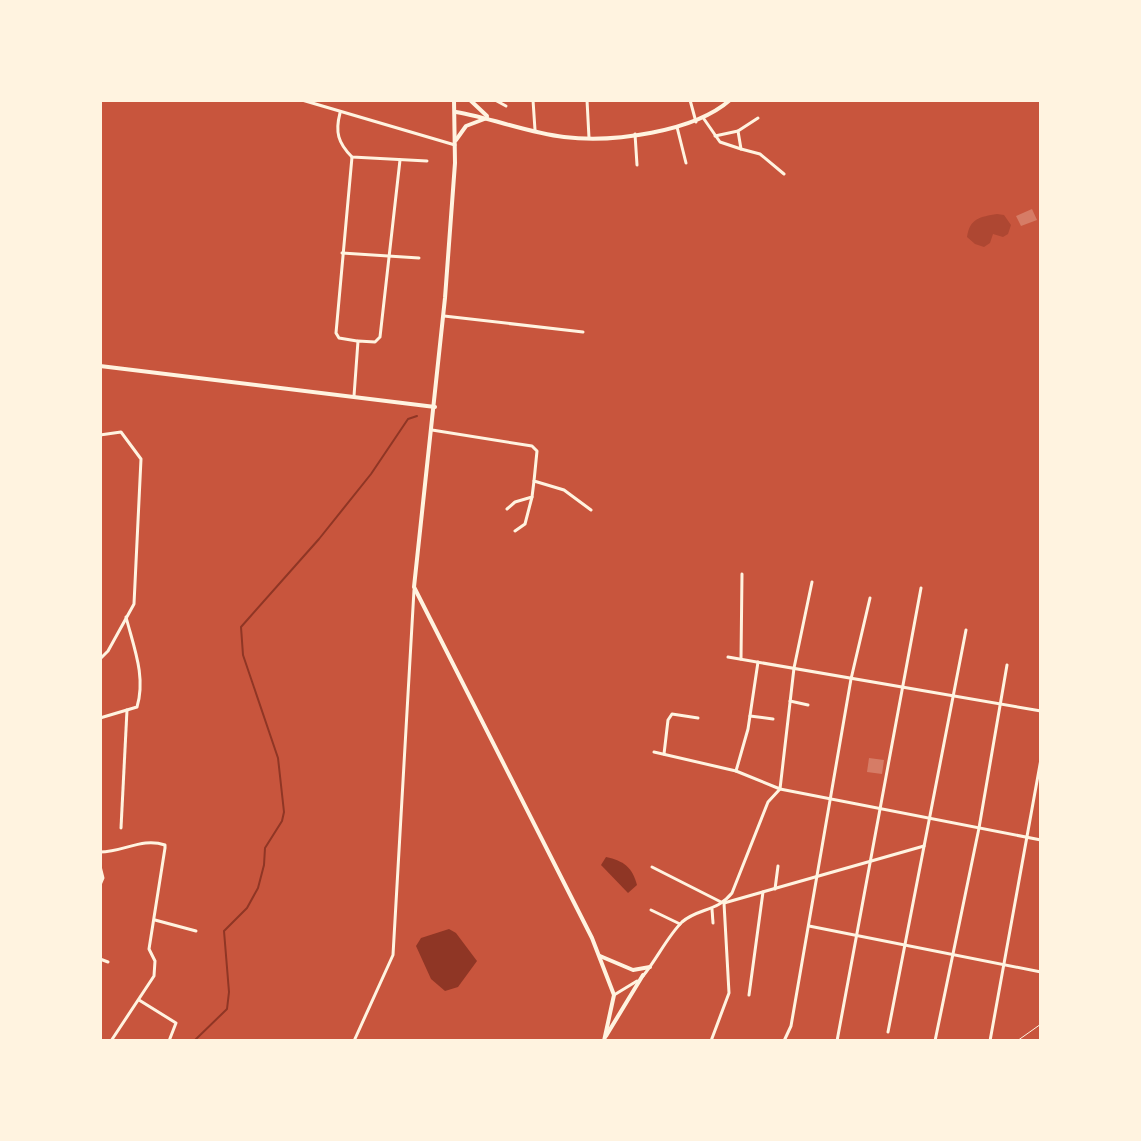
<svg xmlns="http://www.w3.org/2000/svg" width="1141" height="1141" font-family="'Fira Sans',sans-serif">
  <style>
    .green { fill: #ae4732 }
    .water { fill: #8f3625 }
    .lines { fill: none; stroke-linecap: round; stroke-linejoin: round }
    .stream { stroke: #8f3625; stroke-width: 2 }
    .building { fill: #d67c66 }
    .path { stroke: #fff3e0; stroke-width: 1 }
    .minor { stroke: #fff3e0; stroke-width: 3 }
    .tertiary { stroke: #fff3e0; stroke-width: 3 }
    .secondary { stroke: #fff3e0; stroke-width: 4 }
  </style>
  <rect width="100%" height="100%" fill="#c8553d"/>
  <path class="green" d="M997,214L1004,215L1011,225L1008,234L1003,237L993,234L990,243L984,247L975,244L967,237C970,218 980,217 997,214Z"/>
  <g class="water">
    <path d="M606,857C624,861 632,867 637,885L628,893L601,865Z"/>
    <path d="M449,929L456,933L477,961L458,987L445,991L431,979L416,946L421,938Z"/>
  </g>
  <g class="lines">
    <path class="stream" d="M194,1041L227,1009L229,992L224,931L247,908L258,888L264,865L265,848L282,821L284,812L278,758L243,655L241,627L319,539L371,474L408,419L417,416"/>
  </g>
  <g class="building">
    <path d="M1032,209L1037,220L1021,226L1016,216Z"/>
    <path d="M869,758L884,760L882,774L867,772Z"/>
  </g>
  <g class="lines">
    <path class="path" d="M1017,1041L1041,1024"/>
    <g class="minor">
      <path d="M302,100L455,145"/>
      <path d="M495,100L506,106"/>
      <path d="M533,100L535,130"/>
      <path d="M587,100L589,138"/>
      <path d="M690,100L696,122"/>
      <path d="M340,113C335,132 338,143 352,157L427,161"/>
      <path d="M704,119L720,142L741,149"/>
      <path d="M677,127L686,163"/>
      <path d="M738,131L741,149L760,154L784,174"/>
      <path d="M635,134L637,165"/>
      <path d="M715,136L738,131L758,118"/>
      <path d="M352,157L336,333L339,338L357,341"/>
      <path d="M342,253L419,258"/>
      <path d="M444,316L583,332"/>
      <path d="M354,396L358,341L375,342L380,337L400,160"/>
      <path d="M432,430L532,446L537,451L534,481L564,490L591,510"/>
      <path d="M100,435L121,432L141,459L134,604L108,651L100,659"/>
      <path d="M507,509L515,502L532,497L534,481"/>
      <path d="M515,531L525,524L532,497"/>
      <path d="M728,657L1041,711"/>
      <path d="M741,659L742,574"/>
      <path d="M790,701L808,705"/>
      <path d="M750,716L773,719"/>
      <path d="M100,718L137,707C146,677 134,648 126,617"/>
      <path d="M654,752L736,771L780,789L794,668L812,582"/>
      <path d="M664,754L668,720L672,714L698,718"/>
      <path d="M736,771L748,729L758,662"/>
      <path d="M121,828L127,710"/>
      <path d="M100,852C124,852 142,837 165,845V848L149,949L155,961L154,976L111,1041"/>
      <path d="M100,866L103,878L100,885"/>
      <path d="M652,867L721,902"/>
      <path d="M775,889L778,866"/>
      <path d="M724,903L924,846"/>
      <path d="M712,909L713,923"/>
      <path d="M651,910L680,924"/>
      <path d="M155,920L196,931"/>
      <path d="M809,926L1041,972"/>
      <path d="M100,959L108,962"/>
      <path d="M749,995L763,892"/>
      <path d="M139,1000L176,1023L169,1041"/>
      <path d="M888,1032L966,630"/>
      <path d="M354,1041L393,955L414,590"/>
      <path d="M711,1041L729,993L724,903"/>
      <path d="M784,1041L791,1026L851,679L870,598"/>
      <path d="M837,1041L921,588"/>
      <path d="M935,1041L979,828L1007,665"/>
      <path d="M990,1041L1041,759"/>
    </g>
    <g class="tertiary">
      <path d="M643,976C657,959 667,937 682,922C698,908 717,912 732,893L768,802L780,789L1041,840"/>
      <path d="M614,995L637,981"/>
    </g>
    <g class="secondary">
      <path d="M454,100L455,163L445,298L414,587L592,938L614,995L604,1041"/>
      <path d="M470,100L487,116"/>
      <path d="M456,112C492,118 528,133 564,137C612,143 694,132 730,100"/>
      <path d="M456,140L466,126L487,118"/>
      <path d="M100,366L435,407"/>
      <path d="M600,956L633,970L650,967"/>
      <path d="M606,1036L643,975"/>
    </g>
  </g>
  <rect width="1141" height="1141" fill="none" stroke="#fff3e0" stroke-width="204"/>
</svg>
